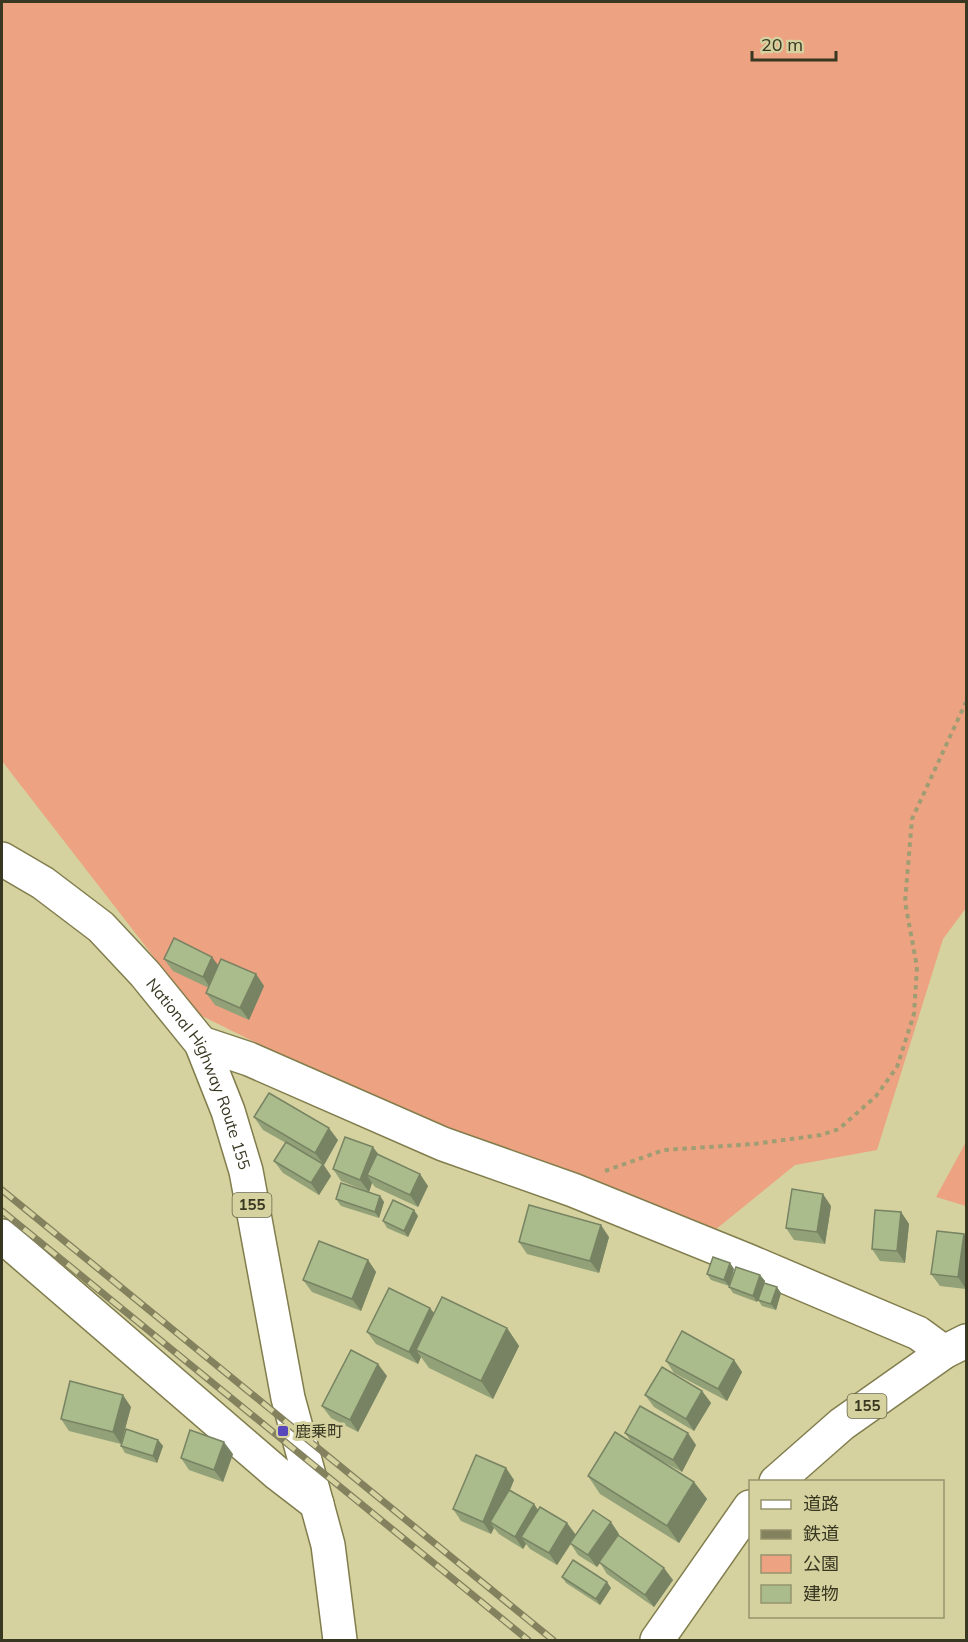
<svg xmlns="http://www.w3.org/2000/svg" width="968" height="1642" font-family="Mulish,'Noto Sans JP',sans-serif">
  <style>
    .green { fill: #eda281 }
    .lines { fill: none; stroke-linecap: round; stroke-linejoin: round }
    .street-casing { stroke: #817d4d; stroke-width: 36 }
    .highway-casing { stroke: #817d4d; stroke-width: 36 }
    .path { stroke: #9f9d74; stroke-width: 4; stroke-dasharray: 4.5 4.5; stroke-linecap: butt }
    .street { stroke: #fff; stroke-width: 33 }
    .highway { stroke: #fff; stroke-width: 33 }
    .rail-casing { stroke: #83815e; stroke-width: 7 }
    .rail { stroke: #d5d29f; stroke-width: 4.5; stroke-dasharray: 14; stroke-linecap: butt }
    .wall { fill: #92a178 }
    .shaded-wall { fill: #778362 }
    .building { fill: #aabb8c; stroke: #778362; stroke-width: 1.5 }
    .poi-dot { fill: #5846bd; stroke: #d5d29f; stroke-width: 2 }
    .labels { text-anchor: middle; stroke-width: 6; stroke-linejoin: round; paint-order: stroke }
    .shield { fill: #d5d29f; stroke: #676648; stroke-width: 1.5 }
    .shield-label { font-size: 15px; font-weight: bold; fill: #383722 }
    .street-label { font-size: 16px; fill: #383722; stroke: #d5d29f }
    .poi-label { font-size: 16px; fill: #383722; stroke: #d5d29f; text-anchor: start }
  </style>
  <rect width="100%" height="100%" fill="#d5d29f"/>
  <g class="green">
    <path d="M2,2H966V908L943,939L877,1150L795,1165L710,1234L455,1141L198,1014L2,761Z"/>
    <path d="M966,1142V1206L936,1197Z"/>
  </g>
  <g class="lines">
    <defs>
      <g id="street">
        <path d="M201,1043L249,1059L443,1144L573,1190L746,1260L918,1333L944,1352"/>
        <path d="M2,1236L278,1474L317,1504"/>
      </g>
      <g id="highway">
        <path id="s1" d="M2,859L43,883L101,927L145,974L201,1043L228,1111L246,1171L288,1398L328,1545L340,1640"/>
        <path d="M776,1482L842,1424L944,1352L966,1341"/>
        <path d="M657,1640L750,1507"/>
      </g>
    </defs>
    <use href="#street" class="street-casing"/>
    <use href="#highway" class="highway-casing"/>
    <path class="path" d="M605,1171L664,1150L754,1144L821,1135L839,1129L876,1096L897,1067L914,1014L917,967L905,902L912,819L966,702"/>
    <use href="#street" class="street"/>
    <use href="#highway" class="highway"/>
    <defs>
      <g id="rail">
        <path d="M2,1190L553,1640"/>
        <path d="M2,1211L528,1640"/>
      </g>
    </defs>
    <use href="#rail" class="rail-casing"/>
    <use href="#rail" class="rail"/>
  </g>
  <g class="wall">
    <path d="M164,959L218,966L256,974L264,986L249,1020L215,1005L206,993L209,988L173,971Z"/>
    <path d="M254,1117L338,1140L324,1165L323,1164L331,1176L319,1195L283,1173L274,1161L286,1143L263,1130Z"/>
    <path d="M378,1155L428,1186L418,1207L375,1187L372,1183L369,1192L341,1181L333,1169Z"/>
    <path d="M380,1196L384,1202L379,1218L341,1206L336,1199Z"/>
    <path d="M831,1206L825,1244L794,1240L786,1228Z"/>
    <path d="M901,1212L909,1224L905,1263L880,1261L872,1249Z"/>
    <path d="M418,1216L408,1237L387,1228L383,1221Z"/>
    <path d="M609,1237L599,1273L527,1254L519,1242Z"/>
    <path d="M966,1238V1289L940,1286L931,1274Z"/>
    <path d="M368,1260L376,1272L361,1311L312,1292L303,1280Z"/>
    <path d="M730,1263L734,1269L729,1286L711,1280L707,1274Z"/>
    <path d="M760,1275L765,1281L764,1283L781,1293L776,1310L762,1306L758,1300L760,1295L757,1302L733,1293L729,1287Z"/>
    <path d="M430,1308L434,1313L507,1328L519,1346L493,1399L429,1368L421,1357L418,1364L376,1344L367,1332Z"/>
    <path d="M734,1360L742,1372L727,1401L674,1373L666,1361Z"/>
    <path d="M387,1376L358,1432L331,1418L322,1406Z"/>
    <path d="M702,1391L711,1403L694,1431L654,1407L645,1395Z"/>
    <path d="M131,1407L121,1444L69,1431L61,1419Z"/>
    <path d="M625,1433L696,1445L682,1472L649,1454L694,1482L707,1499L679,1543L600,1494L588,1476L632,1443Z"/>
    <path d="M158,1440L163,1446L157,1463L125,1453L121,1446Z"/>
    <path d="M233,1454L223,1482L189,1470L181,1458Z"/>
    <path d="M506,1468L514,1480L510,1490L534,1504L538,1510L567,1523L575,1535L619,1534L613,1542L673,1580L654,1607L607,1574L600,1563L597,1567L578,1555L571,1544L557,1565L530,1549L526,1544L523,1549L499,1534L494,1528L491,1534L461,1521L453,1509Z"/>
    <path d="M562,1577L611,1588L600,1605L566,1583Z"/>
  </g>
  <g class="shaded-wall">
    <path d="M212,957L221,969L211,989L203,977Z"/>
    <path d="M256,974L264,986L249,1020L240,1008Z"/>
    <path d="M329,1128L338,1140L324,1165L315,1153Z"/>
    <path d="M373,1147L382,1159L367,1175L372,1183L369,1192L360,1180Z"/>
    <path d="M323,1164L331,1176L319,1195L311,1183Z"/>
    <path d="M420,1174L428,1186L418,1207L410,1195Z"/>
    <path d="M823,1194L831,1206L825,1244L817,1232Z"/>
    <path d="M380,1196L384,1202L379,1218L375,1212Z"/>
    <path d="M414,1210L418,1216L408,1237L404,1231Z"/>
    <path d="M901,1212L909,1224L905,1263L897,1251Z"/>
    <path d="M601,1225L609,1237L599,1273L590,1261Z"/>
    <path d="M964,1234L966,1238V1289L958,1277Z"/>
    <path d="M368,1260L376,1272L361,1311L352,1299Z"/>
    <path d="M730,1263L734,1269L729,1286L724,1280Z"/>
    <path d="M760,1275L765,1281L757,1302L753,1296Z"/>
    <path d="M777,1287L781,1293L776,1310L771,1304Z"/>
    <path d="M430,1308L439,1320L416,1350L421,1357L418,1364L409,1352Z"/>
    <path d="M507,1328L519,1346L493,1399L481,1381Z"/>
    <path d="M734,1360L742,1372L727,1401L718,1389Z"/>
    <path d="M378,1364L387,1376L358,1432L350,1420Z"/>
    <path d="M702,1391L711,1403L694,1431L686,1419Z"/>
    <path d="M123,1395L131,1407L121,1444L113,1432Z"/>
    <path d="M688,1433L696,1445L682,1472L673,1460Z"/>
    <path d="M158,1440L163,1446L157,1463L153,1456Z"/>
    <path d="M224,1442L233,1454L223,1482L214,1470Z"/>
    <path d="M506,1468L514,1480L495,1525L490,1522L494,1528L491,1534L483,1522Z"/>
    <path d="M694,1482L707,1499L679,1543L667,1526Z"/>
    <path d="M534,1504L542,1516L521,1537L526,1544L523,1549L515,1537Z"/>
    <path d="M611,1522L619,1534L597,1567L588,1555Z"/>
    <path d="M567,1523L576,1535L557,1565L549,1553Z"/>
    <path d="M664,1568L673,1580L654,1607L645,1595Z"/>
    <path d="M607,1582L611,1588L600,1605L596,1599Z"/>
  </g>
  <g class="building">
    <path d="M174,938L212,957L203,977L164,959Z"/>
    <path d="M221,959L256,974L240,1008L206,993Z"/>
    <path d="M269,1093L329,1128L315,1153L254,1117Z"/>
    <path d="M345,1137L373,1147L360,1180L333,1169Z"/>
    <path d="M286,1142L323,1164L311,1183L274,1161Z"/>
    <path d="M377,1154L420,1174L410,1195L367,1175Z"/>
    <path d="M341,1183L380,1196L375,1212L336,1199Z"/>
    <path d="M792,1189L823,1194L817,1232L786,1228Z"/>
    <path d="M393,1200L414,1210L404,1231L383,1221Z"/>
    <path d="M529,1205L601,1225L590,1261L519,1242Z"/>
    <path d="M875,1210L901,1212L897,1251L872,1249Z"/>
    <path d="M937,1231L964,1234L958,1277L931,1274Z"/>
    <path d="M319,1241L368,1260L352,1299L303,1280Z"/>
    <path d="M713,1257L730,1263L724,1280L707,1274Z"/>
    <path d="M736,1267L760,1275L753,1296L729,1287Z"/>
    <path d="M764,1283L777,1287L771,1304L758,1300Z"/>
    <path d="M389,1288L430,1308L409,1352L367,1332Z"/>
    <path d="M442,1297L507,1328L481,1381L416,1350Z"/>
    <path d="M682,1331L734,1360L718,1389L666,1361Z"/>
    <path d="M351,1350L378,1364L350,1420L322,1406Z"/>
    <path d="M662,1367L702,1391L686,1419L645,1395Z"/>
    <path d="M70,1381L123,1395L113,1432L61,1419Z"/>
    <path d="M640,1406L688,1433L673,1460L625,1433Z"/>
    <path d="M126,1429L158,1440L153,1456L121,1446Z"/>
    <path d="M190,1430L224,1442L214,1470L181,1458Z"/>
    <path d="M615,1432L694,1482L667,1526L588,1476Z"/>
    <path d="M476,1455L506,1468L483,1522L453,1509Z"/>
    <path d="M509,1490L534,1504L515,1537L490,1522Z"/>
    <path d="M540,1507L567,1523L549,1553L521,1537Z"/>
    <path d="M593,1510L611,1522L588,1555L570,1543Z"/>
    <path d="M618,1535L664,1568L645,1595L599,1562Z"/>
    <path d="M573,1560L607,1582L596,1599L562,1577Z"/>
  </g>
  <rect class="poi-dot" x="277" y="1425" width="12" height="12" rx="3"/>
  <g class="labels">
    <g class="shield">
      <rect x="232.5" y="1193" width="39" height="24" rx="4.5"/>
      <rect x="847.5" y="1394" width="39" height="24" rx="4.5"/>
    </g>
    <g class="shield-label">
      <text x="252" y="1210">155</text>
      <text x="867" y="1411">155</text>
    </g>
    <g class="street-label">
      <text dy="6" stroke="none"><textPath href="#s1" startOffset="300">National Highway Route 155</textPath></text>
    </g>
    <g class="poi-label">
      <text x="295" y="1437">鹿乗町</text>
    </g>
  </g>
  <rect width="968" height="1642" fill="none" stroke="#383722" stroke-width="6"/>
  <rect x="749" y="1480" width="195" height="138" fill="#d5d29f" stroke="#96946d" stroke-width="1.5"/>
  <rect x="761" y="1500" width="30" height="9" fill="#ffffff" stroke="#96946d" stroke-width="1.5"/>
  <text x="803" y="1510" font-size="18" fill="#383722">道路</text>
  <rect x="761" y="1530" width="30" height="9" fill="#83815e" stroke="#96946d" stroke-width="1.5"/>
  <text x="803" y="1540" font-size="18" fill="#383722">鉄道</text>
  <rect x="761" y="1555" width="30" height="18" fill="#eda281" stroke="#96946d" stroke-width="1.5"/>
  <text x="803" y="1570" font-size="18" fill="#383722">公園</text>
  <rect x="761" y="1585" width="30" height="18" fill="#aabb8c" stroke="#96946d" stroke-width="1.5"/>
  <text x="803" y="1600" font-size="18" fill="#383722">建物</text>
  <path d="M752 51v9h84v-9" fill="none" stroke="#383722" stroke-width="3"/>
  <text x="761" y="51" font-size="18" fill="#383722" stroke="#d5d29f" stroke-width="4.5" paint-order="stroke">20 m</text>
</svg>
